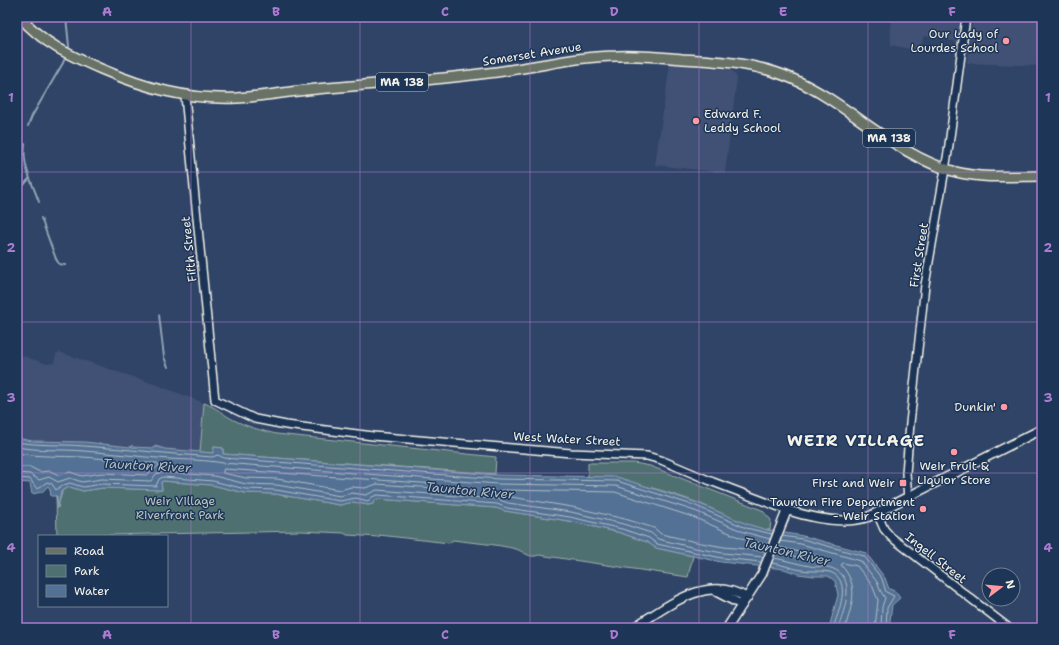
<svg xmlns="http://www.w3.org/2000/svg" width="1059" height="645" font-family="'Shantell Sans',sans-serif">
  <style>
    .built { fill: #405174 }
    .green { fill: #4f7071; stroke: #a2b0ac }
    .water { fill: #537194; stroke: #93a4b6 }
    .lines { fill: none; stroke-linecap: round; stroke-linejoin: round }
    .shore { stroke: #b4bec6; stroke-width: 1 }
    .stream { stroke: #93a4b6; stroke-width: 2 }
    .tertiary-casing { stroke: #f4f1e8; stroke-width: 10 }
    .secondary-casing { stroke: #f4f1e8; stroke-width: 11 }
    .primary-casing { stroke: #f4f1e8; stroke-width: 12 }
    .tertiary { stroke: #1d3557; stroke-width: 7 }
    .secondary { stroke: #1d3557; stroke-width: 8 }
    .primary { stroke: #697266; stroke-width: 9 }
    .grid { fill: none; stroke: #ab7bcf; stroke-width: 1; stroke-opacity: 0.55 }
    .poi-dot { fill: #ff9aa2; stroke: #1d3557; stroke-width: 1.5 }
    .labels { text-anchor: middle; stroke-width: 3; stroke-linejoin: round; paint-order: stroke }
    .shield { fill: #1d3557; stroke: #b4b9bc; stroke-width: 1 }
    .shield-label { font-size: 11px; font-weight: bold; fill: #f4f1e8 }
    .poi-label { font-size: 12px; fill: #f4f1e8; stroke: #1d3557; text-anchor: end }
    .street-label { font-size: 12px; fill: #f4f1e8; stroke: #1d3557 }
    .park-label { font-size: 12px; fill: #bac4be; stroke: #1d3557 }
    .water-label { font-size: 13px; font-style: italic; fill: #b4bec6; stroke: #1d3557 }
    .district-label { font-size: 16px; font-weight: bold; letter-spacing: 1px; fill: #f4f1e8; stroke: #1d3557 }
    .neatline { fill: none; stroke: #ab7bcf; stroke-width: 1.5 }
    .grid-label { font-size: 13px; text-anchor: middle; font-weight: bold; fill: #ab7bcf }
  </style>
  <rect width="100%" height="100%" fill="#2f4467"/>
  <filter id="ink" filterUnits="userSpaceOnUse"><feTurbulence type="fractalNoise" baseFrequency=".025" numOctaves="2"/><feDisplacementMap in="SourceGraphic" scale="8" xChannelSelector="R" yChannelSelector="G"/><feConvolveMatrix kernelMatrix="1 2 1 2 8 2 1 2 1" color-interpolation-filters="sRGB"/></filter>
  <g filter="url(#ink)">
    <g class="built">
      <path d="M890,17H960L957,42L924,36L919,51L891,45Z"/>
      <path d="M973,17L1042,18V66L967,63Z"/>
      <path d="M670,64L732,70L737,78L725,173L655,165Z"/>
      <path d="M59,352L160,386L204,403L200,452L165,449L155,446V448L132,447V445L130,447L85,442L32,441L17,438V354L47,364L54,363L56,354Z"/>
    </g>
    <g class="green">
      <path d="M204,403C216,407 221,413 232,419C245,426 262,431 277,434L496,457L495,474L223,454V448L214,447L213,453L200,452Z"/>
      <path d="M588,463H634L650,466L762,510L771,520L770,530C753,531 715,509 698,503C664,490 625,479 588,477Z"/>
      <path d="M161,481L212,485L245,493L275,494L340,505L353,502L368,505L373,504L375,500L377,499L496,508L505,511L569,521L621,533L647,542L656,548L693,556L688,577L539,555C529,559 525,552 516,549C496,544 474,543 453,540L449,543L379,535V537L347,535L344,533L301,531L57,536L56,496L58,506L63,489L70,487L83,491L103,488L162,490Z"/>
    </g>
    <path class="water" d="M17,438L32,441L85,442L130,447L132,445V447L155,448V446L165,449L213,453L214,447L223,448V454L499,475L617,477L698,503L747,524L767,530L803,536L866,553L885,578L889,589L895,591L900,598L892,605L889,628H829L838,595L835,581L828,576H814L798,574L784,569L721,562L693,556L656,548L647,542L621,533L569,521L505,511L496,508L377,499L375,500L373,504L368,505L353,502L340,505L275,494L245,493L212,485L163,481L161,482L162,490L103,488L83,491L70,487L61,491L58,508L57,496H51L50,489L48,486L42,492L32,494L30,483L17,482Z"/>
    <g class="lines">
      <g class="shore">
        <path d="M17,442C39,446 62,444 84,446C127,449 169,454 212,457L218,455L224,458L499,479L617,481L696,506L746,528L772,534"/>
        <path d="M17,447C39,451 61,449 84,451C112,453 141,457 169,459C187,460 207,460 223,463L498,484L616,486L695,511L744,532L770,539"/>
        <path d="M17,453C39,457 60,456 82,457C107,458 132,464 157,463L159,465L147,475L102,473L82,476L70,472L59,475L50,471L40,472L30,467H17"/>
        <path d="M224,469L435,484L437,486L435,488L377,484L365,488L351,487L340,490L277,479L246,478L223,473Z"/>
        <path d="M17,473L30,474L39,480L49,477L58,482L70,478L82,482L102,479L151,481L156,474L163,472L214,476L246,484L277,485L340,496L352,493L366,495L377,490L497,499L508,503L571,512L623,524L651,533L658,539L695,548L723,553L763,557"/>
        <path d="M17,478L30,479L37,489L47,482L52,484L56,490L61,486L70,483L83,487L102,484L156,486L159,479L163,477L213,481L245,489L276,490L340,501L356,498L368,501L372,497L377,495L497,504L507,508L570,517L622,529L649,538L657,544L694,552L722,558L761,562"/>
        <path d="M782,536L802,539L864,556L882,579L886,592L894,596L887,608L886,628"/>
        <path d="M780,541L801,544L861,561L877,582L880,590L885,598L882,607L881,628"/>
        <path d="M766,551L724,547L696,542L661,534L654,528L625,519L572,507L511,497L500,491L502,490L615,492L693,517L741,538L768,545"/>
        <path d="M776,552L814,561L822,559L821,557L778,547"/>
        <path d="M774,558C786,560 797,564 810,566C817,568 824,565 831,568C858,576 844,610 838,628"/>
        <path d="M772,563C782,564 792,569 802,570C811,572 821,570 830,572C853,580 838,613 833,628"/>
        <path d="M845,628C852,604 860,586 841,565L843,563L857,566L872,585L878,600L875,628"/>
      </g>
      <g class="stream">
        <path d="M66,17L69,46L68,51"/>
        <path d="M28,126L32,116L63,63L66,55"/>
        <path d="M25,144C22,166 32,182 39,202"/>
        <path d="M18,201L22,187L29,179"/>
        <path d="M41,218L56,259L59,264L65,265"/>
        <path d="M159,315L164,357L168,367"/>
      </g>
      <defs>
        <g id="tertiary">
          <path d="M185,96L215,400L255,419L286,425L373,436L571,453L647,456L661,460L713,482L787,510"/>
          <path d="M908,498L906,473L910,423L925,285L948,152L966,17"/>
          <path d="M877,513L884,529L891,537L1009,628"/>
        </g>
        <g id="secondary">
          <path d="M717,592L742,605"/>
          <path d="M633,628C667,607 706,573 747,598"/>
          <path d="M727,628L762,574L787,510C812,518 843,525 868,517L1042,429"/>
        </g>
        <path id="primary" d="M20,17C44,44 69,55 101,69C145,88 188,100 237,98C267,96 297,90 328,88C389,83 450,79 510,70C546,65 581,56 617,56C639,55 660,57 682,59C720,61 757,63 793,79C850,104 895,156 956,172C984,179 1014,176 1042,176"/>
      </defs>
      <use href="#tertiary" class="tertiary-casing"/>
      <use href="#secondary" class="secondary-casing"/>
      <use href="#primary" class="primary-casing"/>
      <use href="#tertiary" class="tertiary"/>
      <use href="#secondary" class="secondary"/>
      <use href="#primary" class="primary"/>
    </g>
  </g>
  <path class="grid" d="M191,17V628M360,17V628M530,17V628M699,17V628M868,17V628M17,172H1042M17,322H1042M17,473H1042"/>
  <g class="poi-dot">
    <circle cx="1006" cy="41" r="4"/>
    <circle cx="696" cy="121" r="4"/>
    <circle cx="1004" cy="407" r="4"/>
    <circle cx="954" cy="452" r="4"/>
    <rect x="899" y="479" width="8" height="8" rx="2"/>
    <circle cx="923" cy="509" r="4"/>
  </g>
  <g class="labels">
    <g class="shield">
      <rect x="376" y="73" width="52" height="18" rx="3"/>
      <rect x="863" y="129" width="52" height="18" rx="3"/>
    </g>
    <g class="shield-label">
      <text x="402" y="86">MA 138</text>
      <text x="889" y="142">MA 138</text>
    </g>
    <g class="poi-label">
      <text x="998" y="38">Our Lady of<tspan x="998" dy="14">Lourdes School</tspan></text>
      <text x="704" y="118" text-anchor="start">Edward F.<tspan x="704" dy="14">Leddy School</tspan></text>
      <text x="996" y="411">Dunkin'</text>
      <text x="954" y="470" text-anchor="middle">Weir Fruit &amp;<tspan x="954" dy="14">Liquior Store</tspan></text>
      <text x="895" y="487">First and Weir</text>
      <text x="915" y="506">Taunton Fire Department<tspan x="915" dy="14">- Weir Station</tspan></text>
    </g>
    <g class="street-label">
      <text transform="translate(532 54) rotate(-9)" y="4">Somerset Avenue</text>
      <text transform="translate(189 249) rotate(-96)" y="4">Fifth Street</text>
      <text transform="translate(919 255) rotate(-81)" y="4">First Street</text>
      <text transform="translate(567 439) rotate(3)" y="4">West Water Street</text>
      <text transform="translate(936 558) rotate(38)" y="4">Ingell Street</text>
    </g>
    <g class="park-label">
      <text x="180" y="505">Weir Village<tspan x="180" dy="14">Riverfront Park</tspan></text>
    </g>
    <g class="water-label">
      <text transform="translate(147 465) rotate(3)" y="5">Taunton River</text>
      <text transform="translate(470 490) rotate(5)" y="5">Taunton River</text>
      <text transform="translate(787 551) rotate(13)" y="5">Taunton River</text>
    </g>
    <g class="district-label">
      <text x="856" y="446">WEIR VILLAGE</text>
    </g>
  </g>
  <rect width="1059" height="645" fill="none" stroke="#1d3557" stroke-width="44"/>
  <rect x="38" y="535" width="130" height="72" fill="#1d3557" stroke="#738091"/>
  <rect x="46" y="548" width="20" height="6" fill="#697266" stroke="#738091"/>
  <text x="74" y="555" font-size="12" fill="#f4f1e8">Road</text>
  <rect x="46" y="565" width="20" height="12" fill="#4f7071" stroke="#738091"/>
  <text x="74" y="575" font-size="12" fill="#f4f1e8">Park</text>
  <rect x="46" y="585" width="20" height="12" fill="#537194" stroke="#738091"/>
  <text x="74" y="595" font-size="12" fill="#f4f1e8">Water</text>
  <g transform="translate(1001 587) rotate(74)"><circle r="19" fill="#1d3557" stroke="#738091"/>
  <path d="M0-3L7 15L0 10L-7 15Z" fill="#ff9aa2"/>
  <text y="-6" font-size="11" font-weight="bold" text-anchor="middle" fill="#f4f1e8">N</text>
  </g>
  <rect x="22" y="22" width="1015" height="601" class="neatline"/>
  <g class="grid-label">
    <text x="107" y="16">A</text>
    <text x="276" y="16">B</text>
    <text x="445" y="16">C</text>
    <text x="614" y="16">D</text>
    <text x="783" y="16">E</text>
    <text x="952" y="16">F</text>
    <text x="11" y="102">1</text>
    <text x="1048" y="102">1</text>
    <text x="11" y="252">2</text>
    <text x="1048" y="252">2</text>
    <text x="11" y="402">3</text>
    <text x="1048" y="402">3</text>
    <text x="11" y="552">4</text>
    <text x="1048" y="552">4</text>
    <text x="107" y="639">A</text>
    <text x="276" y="639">B</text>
    <text x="445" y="639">C</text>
    <text x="614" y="639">D</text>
    <text x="783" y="639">E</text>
    <text x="952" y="639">F</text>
  </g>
</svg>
